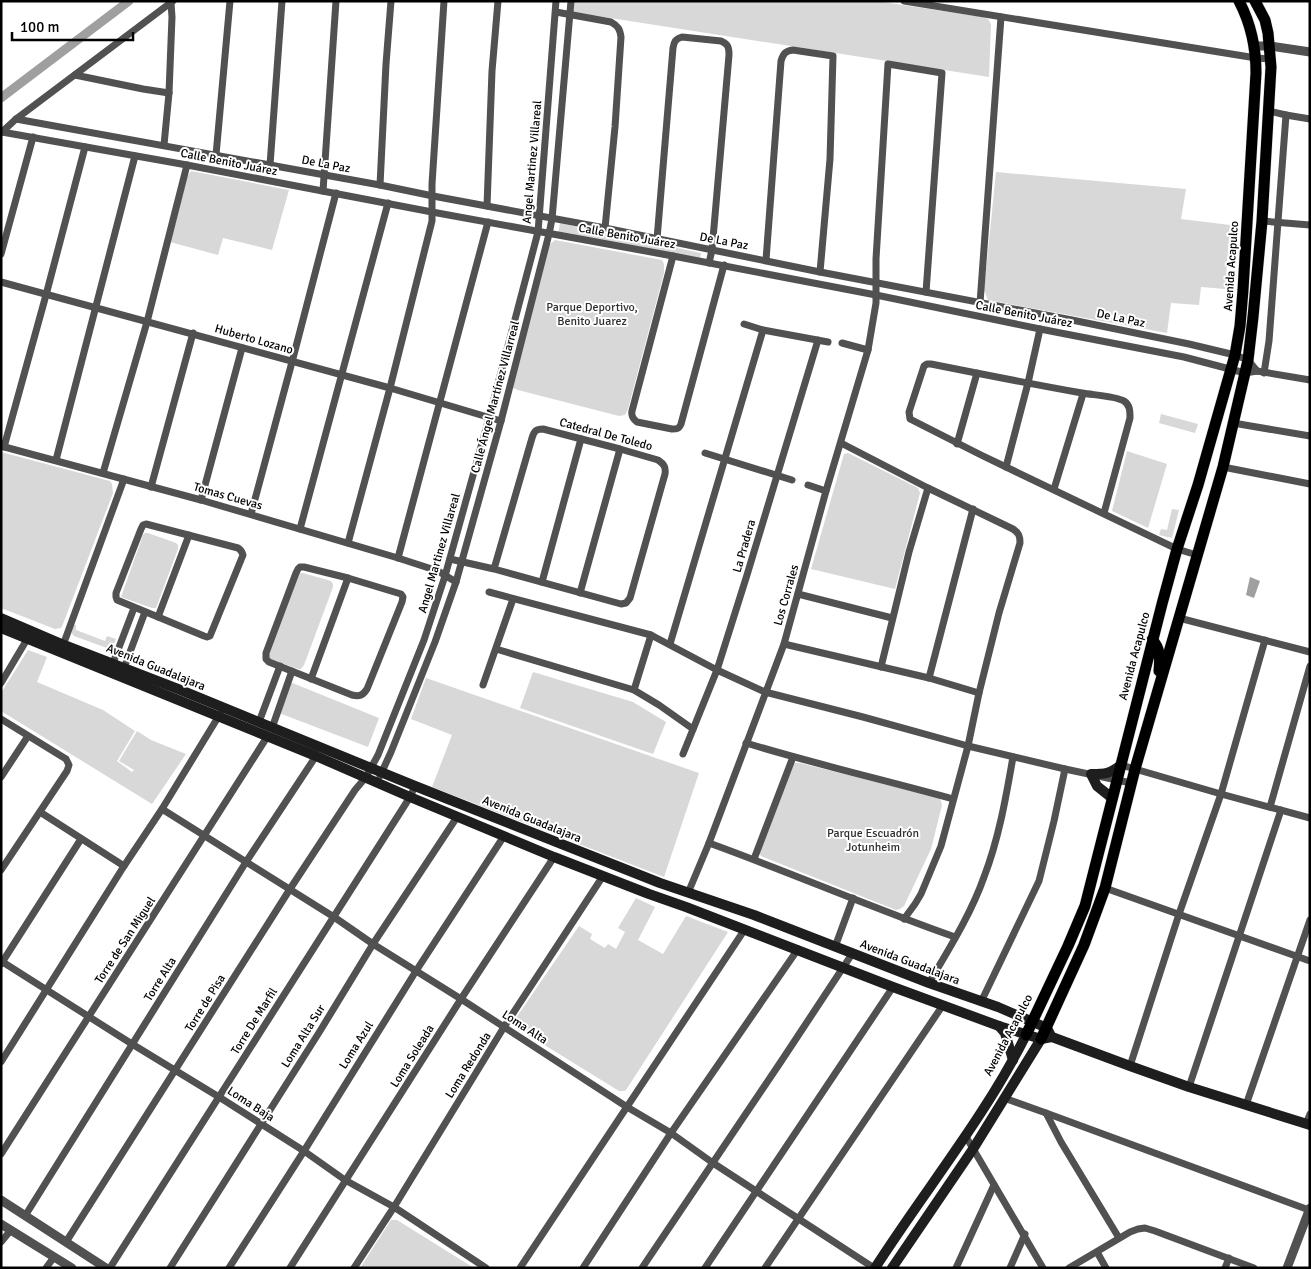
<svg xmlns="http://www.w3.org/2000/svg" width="1311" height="1269" font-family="Signika,sans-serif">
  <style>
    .green { fill: #d8d8d8 }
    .water { fill: #9f9f9f }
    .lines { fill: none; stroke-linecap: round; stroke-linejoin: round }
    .canal { stroke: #9f9f9f; stroke-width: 9 }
    .primary-casing { stroke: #dbdbdb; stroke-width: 12 }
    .minor { stroke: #515151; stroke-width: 7 }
    .tertiary { stroke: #515151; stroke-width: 9 }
    .secondary { stroke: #1e1e1e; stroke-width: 10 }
    .primary { stroke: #000; stroke-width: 11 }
    .labels { text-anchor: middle; stroke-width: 4; stroke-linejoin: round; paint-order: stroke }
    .street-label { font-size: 12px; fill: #000; stroke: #fff }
    .park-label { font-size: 12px; fill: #2f2f2f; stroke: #fff }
  </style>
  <rect width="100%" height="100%" fill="#fff"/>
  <g class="green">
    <path d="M573,1H876L983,17L988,19L991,24L989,77L572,12Z"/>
    <path d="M191,171L289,190L272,250L223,238L218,255L170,242L187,177Z"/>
    <path d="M996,172L1186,189L1181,219L1230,225L1225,289L1201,287L1199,305L1171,303L1167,333L988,300L984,290Z"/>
    <path d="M560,223L701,253L700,259L558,234Z"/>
    <path d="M555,240L662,260L664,264V273L628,409L625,415L619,416L518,390L513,388V383L549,245Z"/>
    <path d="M1161,414L1198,424L1195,433L1159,423Z"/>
    <path d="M1127,451L1167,464L1148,528L1112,511Z"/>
    <path d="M1,452L110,481L112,484L113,493L63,624L61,628L55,629L1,608Z"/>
    <path d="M848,453L918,488L920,493L895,589L811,569L844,454Z"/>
    <path d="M1172,509L1179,510L1172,538L1159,535L1161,529L1167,530Z"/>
    <path d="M145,533H148L176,543L178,545V549L156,608H152L121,597L143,535Z"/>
    <path d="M299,573H303L331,581L333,584V587L304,665L301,669H299L269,659L267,653Z"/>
    <path d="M72,625H76V630L105,641L107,636L116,639C114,644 113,647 107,648L74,636L71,632Z"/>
    <path d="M28,650L47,657L37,682L103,710L135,731L117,761L132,772L134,770L119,761L137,731L151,740L186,754L152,804L1,711V693Z"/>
    <path d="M533,672L633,702L666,722L653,754L520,708Z"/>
    <path d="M426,678L699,773L664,877L432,787L452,735L411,719Z"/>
    <path d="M290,682L379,718L368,747L279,713Z"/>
    <path d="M794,763H800L940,798L942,805L931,849L904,906L900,909L896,910L761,856L759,853Z"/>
    <path d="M636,898L655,907L638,940L663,954L686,916L728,932L626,1090L624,1091H619L517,1028L515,1025L514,1021L529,999L579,926L592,934L590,939L605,948L608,944L616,949L625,932L618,928Z"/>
    <path d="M391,1220H397L474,1268H360Z"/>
  </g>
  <path class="water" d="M1250,577L1260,581L1254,598L1246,595Z"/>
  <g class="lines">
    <path class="canal" d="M1,98L129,1"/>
    <defs>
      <g id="primary">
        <path d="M1152,640C1161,648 1160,660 1159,671"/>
        <path d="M1026,1035L1068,946L1085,906L1162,604L1177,549L1198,485L1235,355L1240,326L1243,290L1256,73C1256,47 1251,24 1239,1"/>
        <path d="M1041,1039L1084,945L1105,888L1135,769L1223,467L1248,360L1253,317L1262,221L1271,67L1268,33L1265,20L1255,1"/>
      </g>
    </defs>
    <use href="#primary" class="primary-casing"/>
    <g class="minor">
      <path d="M904,1L1256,58L1271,59"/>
      <path d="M556,12L611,22C618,26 620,29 621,37L615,127L605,228"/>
      <path d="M75,75L143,89L169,93"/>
      <path d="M1269,111L1286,115L1310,119"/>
      <path d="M16,119L380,185L433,196L605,228L820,272L1072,320L1189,344L1235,355L1248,360L1257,371"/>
      <path d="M2,132L187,165L432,212L673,256L876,295L1040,329L1184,357L1245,373L1257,371L1310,380"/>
      <path d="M2,132L16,119L173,1"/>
      <path d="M164,145L169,93L172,17L171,3"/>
      <path d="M216,155L230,1"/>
      <path d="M270,165L282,1"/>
      <path d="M380,185L386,64L391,1"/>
      <path d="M323,191L336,1"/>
      <path d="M487,206L492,71L498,1"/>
      <path d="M1262,221L1310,225"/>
      <path d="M657,239L673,48C674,42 675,39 682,37L721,41C728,44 729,47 729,55L712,250L709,263"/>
      <path d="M1,254L33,137"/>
      <path d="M673,256L632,411C631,416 633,419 637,422L672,429C677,429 679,429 681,424L724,265"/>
      <path d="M766,260L781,61C783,54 785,51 793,50L833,56L830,159L820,272"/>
      <path d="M1,282L390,388L501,421"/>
      <path d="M980,303L1001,17"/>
      <path d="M744,324L763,330L828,342"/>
      <path d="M842,343L868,350"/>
      <path d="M1264,373L1269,341L1286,115"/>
      <path d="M1233,423L1310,436"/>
      <path d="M841,443L928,488L1013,529C1019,533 1020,536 1020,543L999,613L979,693L968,746L941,846L921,894L915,904L904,919"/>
      <path d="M957,444L977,373"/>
      <path d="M1,446L201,500L398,558L438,571L456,582"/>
      <path d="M4,447L46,295L85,147"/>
      <path d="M705,453L792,480"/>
      <path d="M56,460L135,156"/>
      <path d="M1006,467L1028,383L1040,329"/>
      <path d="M1223,467L1310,484"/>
      <path d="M103,473L147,322L187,165"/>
      <path d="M808,485L826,491"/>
      <path d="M151,487L193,333"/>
      <path d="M1054,489L1083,394"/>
      <path d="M201,500L242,348"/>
      <path d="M1104,513L1130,418C1130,411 1130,405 1124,401C1115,396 1093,395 1082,393C1031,384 981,374 931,364H927L924,366L909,412L910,419L981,455L1177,549L1197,555"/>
      <path d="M251,514L292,362L336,193"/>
      <path d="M146,524L238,548C241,550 242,551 243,555L210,636L207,637L204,636L117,600L116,597V593L141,529L143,525Z"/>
      <path d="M300,529L388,203"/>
      <path d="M348,543L390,388L432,221V184L444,1"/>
      <path d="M398,558L488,222"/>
      <path d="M450,559L494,569L621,604L626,603L630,598L665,474C666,467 664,464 658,460L620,449L543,429C536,429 534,431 532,438L494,569"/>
      <path d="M300,567H304L348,578L401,594L403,597L402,602L367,689C363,695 360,697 352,695L269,662L266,659V653L296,573L298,569Z"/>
      <path d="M542,582L581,439"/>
      <path d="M489,592L651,635L717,670L765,692L863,717L968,746L1065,769L1131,783"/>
      <path d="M580,593L620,449"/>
      <path d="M798,594L892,618"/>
      <path d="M158,617L189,535"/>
      <path d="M1179,618L1310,652"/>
      <path d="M670,644L763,330"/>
      <path d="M784,644L929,678L979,693"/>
      <path d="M62,648L124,479"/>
      <path d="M496,649L634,690L659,705L693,729"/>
      <path d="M113,663L134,608"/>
      <path d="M881,667L909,552L928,488"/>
      <path d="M124,668L145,612"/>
      <path d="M929,678L973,509"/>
      <path d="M311,679L348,578"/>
      <path d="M1,683L29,636"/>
      <path d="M483,685L513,599"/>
      <path d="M634,690L651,635"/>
      <path d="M1,719L66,759L69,765L67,771L1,870"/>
      <path d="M259,722L280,666"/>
      <path d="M272,728L292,671"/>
      <path d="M746,743C815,764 884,780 953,799"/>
      <path d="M683,754L717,670L747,575L818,340"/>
      <path d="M1121,765L1221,794L1310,818"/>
      <path d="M380,776L391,752L435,642L456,582L501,421L549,234L552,219L571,1"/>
      <path d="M1,777L28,736"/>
      <path d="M1270,807L1310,666"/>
      <path d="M162,809L334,917L373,944L461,999L627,1107L671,1133L713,1163L874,1268"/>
      <path d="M40,812L124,866"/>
      <path d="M709,843C792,873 872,908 955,937"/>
      <path d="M754,859L793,757"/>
      <path d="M1105,888L1310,961"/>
      <path d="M688,893L709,843L784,644L826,491L868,350L876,303V259L888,64L942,73L926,292"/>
      <path d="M835,947L853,898"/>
      <path d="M1,961L132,1044L219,1097L304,1151L345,1180L394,1207L486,1268"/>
      <path d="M1,964L81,839"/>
      <path d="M929,983C949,949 971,914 984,877C999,838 1006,797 1013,757"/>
      <path d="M981,1002L1039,881L1054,821L1065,769"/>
      <path d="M1,1062L124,866L162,809L220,714"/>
      <path d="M1130,1066L1179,914L1221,794L1265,640"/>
      <path d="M1189,1087L1281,810"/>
      <path d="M1004,1098L1046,1113L1061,1142L1119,1238"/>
      <path d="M1246,1105L1310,920"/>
      <path d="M1046,1113L1309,1210"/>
      <path d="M1306,1124L1310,1114"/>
      <path d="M965,1135L1043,1268"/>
      <path d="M1,1154L267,737"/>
      <path d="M25,1216L246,862L316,756"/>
      <path d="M1,1242L11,1230"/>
      <path d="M66,1242L290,889L355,790L366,777L378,755L424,640L445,576L489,418L538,232L556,1"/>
      <path d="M1097,1252L1106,1268"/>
      <path d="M46,1268L54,1257"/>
      <path d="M110,1268L410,797L415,786"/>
      <path d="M170,1268L320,1031L373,944L457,817"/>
      <path d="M229,1268L304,1151L416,971L504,836"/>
      <path d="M290,1268L461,999L554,857"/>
      <path d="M354,1268L394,1207L504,1027L603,876"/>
      <path d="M520,1268L745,929"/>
      <path d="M583,1268L671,1133L798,949"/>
      <path d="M642,1268L782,1060L852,954"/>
      <path d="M705,1268L893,987"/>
      <path d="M765,1268L943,1005"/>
      <path d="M956,1268L994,1185"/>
      <path d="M1010,1268L1025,1234"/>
      <path d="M1069,1268L1130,1232L1138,1229L1145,1228L1155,1231L1254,1268"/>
      <path d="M1225,1268L1229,1258"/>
    </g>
    <g class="tertiary">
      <path d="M1255,46H1270L1310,52"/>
      <path d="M1,1200L106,1268"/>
      <path d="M1,1224L72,1268"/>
      <path d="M1287,1268L1310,1208"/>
    </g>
    <g class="secondary">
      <path d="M1,618L64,645L178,689L415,786L660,883L754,915L929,983L998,1007L1047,1028L1050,1034"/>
      <path d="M1,628L316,756L410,797L554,857L649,894L686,907L893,987L999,1026L1041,1039L1052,1037L1130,1066L1189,1087L1310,1125"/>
      <path d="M1112,798L1097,786L1091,774C1106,774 1109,774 1121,765"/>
      <path d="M999,1026L1005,1033L1013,1060"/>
      <path d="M875,1268C925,1190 985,1117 1026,1035"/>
      <path d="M892,1268L973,1149L1041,1039"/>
    </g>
    <use href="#primary" class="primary"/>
  </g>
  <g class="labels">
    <g class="street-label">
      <text transform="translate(229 162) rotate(11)" y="4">Calle Benito Juárez</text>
      <text transform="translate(532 162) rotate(-85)" y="4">Angel Martinez Villareal</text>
      <text transform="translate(326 164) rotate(11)" y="4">De La Paz</text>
      <text transform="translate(627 236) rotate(10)" y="4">Calle Benito Juárez</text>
      <text transform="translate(724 241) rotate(11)" y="4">De La Paz</text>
      <text transform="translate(1231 266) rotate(-86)" y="4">Avenida Acapulco</text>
      <text transform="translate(1024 314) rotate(11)" y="4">Calle Benito Juárez</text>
      <text transform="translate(1121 318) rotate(12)" y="4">De La Paz</text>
      <text transform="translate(254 339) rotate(16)" y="4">Huberto Lozano</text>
      <text transform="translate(495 397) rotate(-75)" y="4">Calle Ángel Martínez Villarreal</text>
      <text transform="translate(606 434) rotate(15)" y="4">Catedral De Toledo</text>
      <text transform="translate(228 496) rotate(16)" y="4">Tomas Cuevas</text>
      <text transform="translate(744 546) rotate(-74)" y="4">La Pradera</text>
      <text transform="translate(439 553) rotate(-74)" y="4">Angel Martinez Villareal</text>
      <text transform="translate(786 595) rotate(-74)" y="4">Los Corrales</text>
      <text transform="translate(1134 656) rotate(-75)" y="4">Avenida Acapulco</text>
      <text transform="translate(156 667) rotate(22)" y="4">Avenida Guadalajara</text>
      <text transform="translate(532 819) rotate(22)" y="4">Avenida Guadalajara</text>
      <text transform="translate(125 940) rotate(-57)" y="4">Torre de San Miguel</text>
      <text transform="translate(910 962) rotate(21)" y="4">Avenida Guadalajara</text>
      <text transform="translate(160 979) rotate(-58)" y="4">Torre Alta</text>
      <text transform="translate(205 1003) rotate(-58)" y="4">Torre de Pisa</text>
      <text transform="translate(254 1021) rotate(-58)" y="4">Torre De Marfil</text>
      <text transform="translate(525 1027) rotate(33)" y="4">Loma Alta</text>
      <text transform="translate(1008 1035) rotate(-62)" y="4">Avenida Acapulco</text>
      <text transform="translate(303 1036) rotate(-58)" y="4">Loma Alta Sur</text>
      <text transform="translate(356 1045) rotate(-58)" y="4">Loma Azul</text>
      <text transform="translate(412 1056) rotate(-58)" y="4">Loma Soleada</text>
      <text transform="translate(468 1065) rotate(-58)" y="4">Loma Redonda</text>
      <text transform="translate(251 1104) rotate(33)" y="4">Loma Baja</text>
    </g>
    <g class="park-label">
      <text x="592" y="311">Parque Deportivo,<tspan x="592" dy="14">Benito Juarez</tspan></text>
      <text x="873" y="837">Parque Escuadrón<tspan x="873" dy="14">Jotunheim</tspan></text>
    </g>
  </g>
  <rect width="1311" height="1269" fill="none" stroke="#000000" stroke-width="5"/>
  <path d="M12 32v8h121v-8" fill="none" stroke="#000000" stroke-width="2.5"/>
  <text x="20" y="32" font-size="15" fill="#000000" stroke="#ffffff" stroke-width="4" paint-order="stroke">100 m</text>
</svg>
